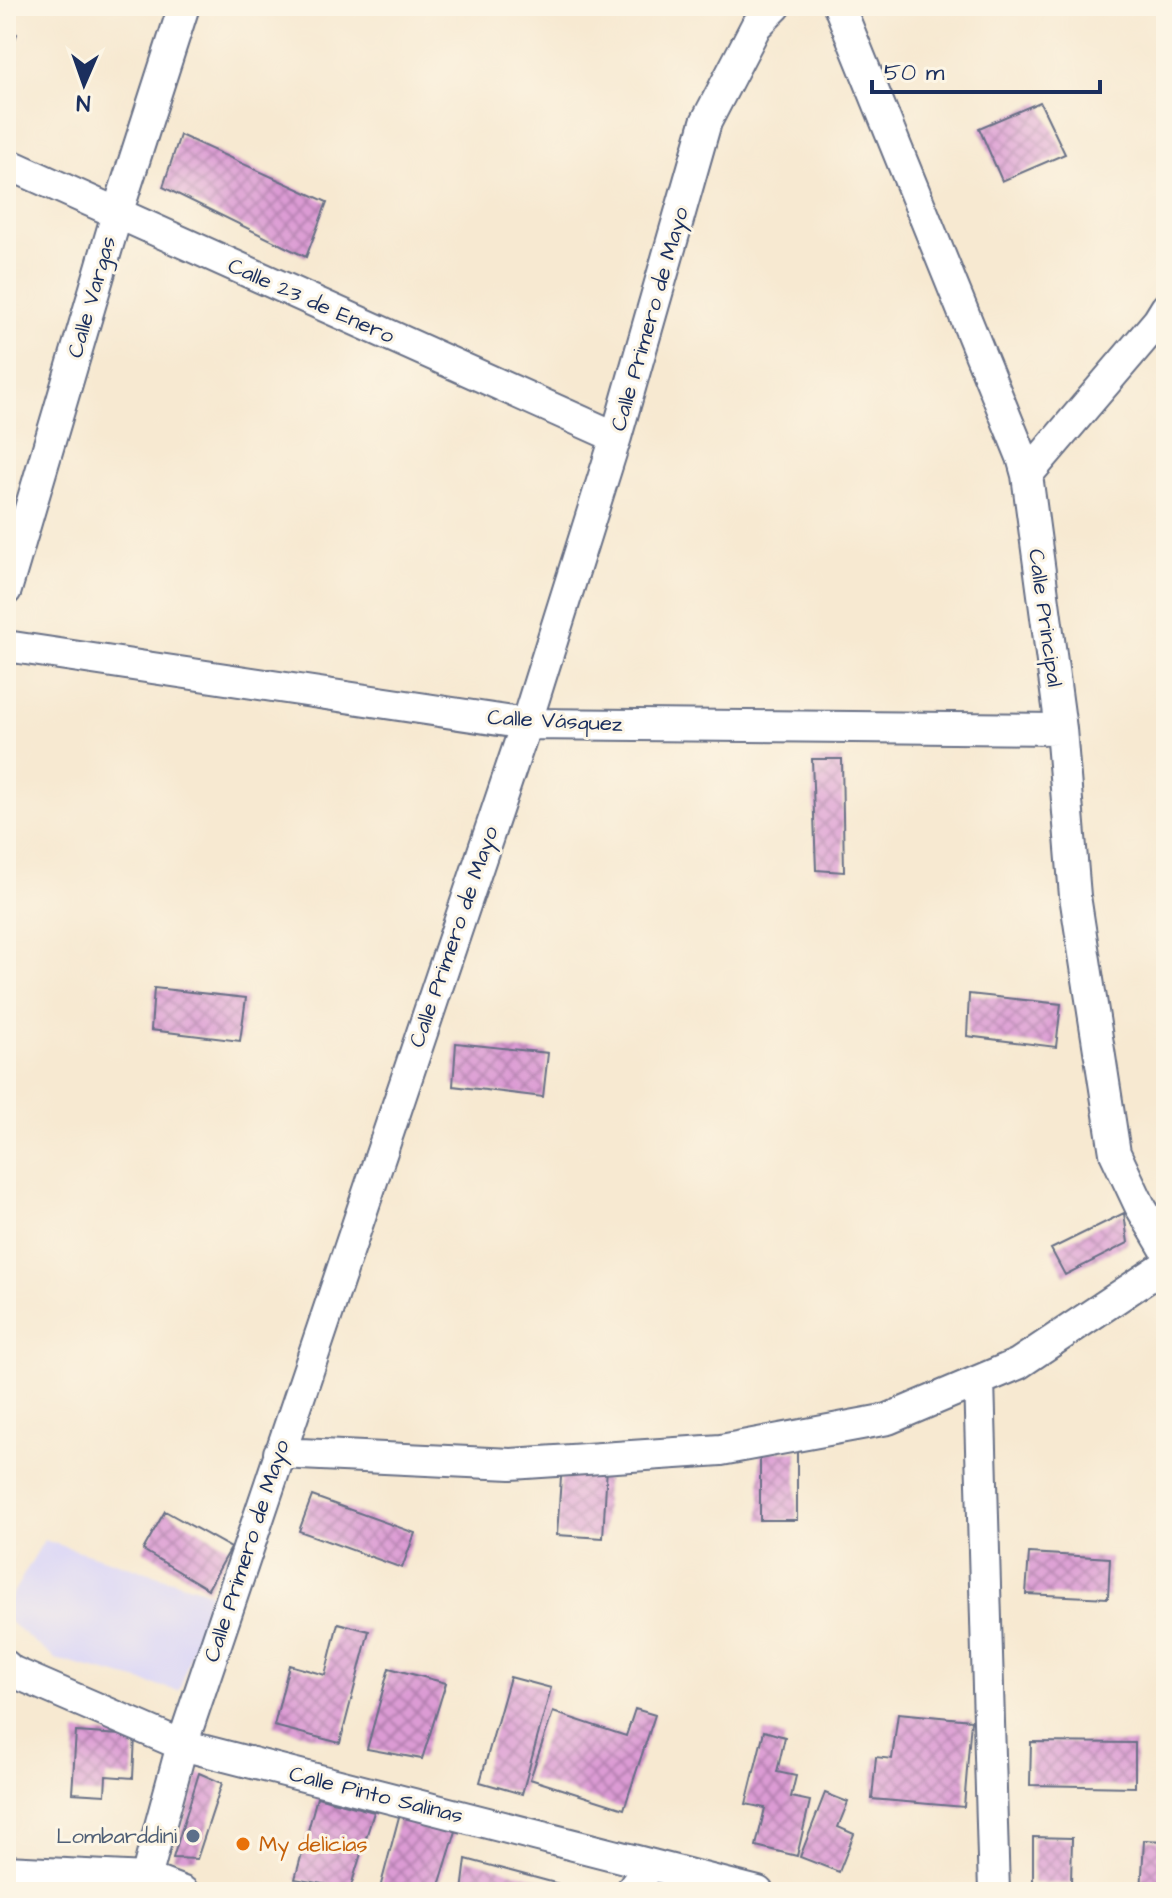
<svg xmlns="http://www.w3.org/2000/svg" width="1172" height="1898" font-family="'Architects Daughter',sans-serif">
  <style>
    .built { fill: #dad6f7 }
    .building { fill: url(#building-cross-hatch) }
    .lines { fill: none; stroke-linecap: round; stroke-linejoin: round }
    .minor-casing { stroke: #687086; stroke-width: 34 }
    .minor { stroke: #fff; stroke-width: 30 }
    .service-dot { fill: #5c6f8a; stroke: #fcf5e5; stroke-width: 3 }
    .food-dot { fill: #e8710a; stroke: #fcf5e5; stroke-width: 3 }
    .labels { text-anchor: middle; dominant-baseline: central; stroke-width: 6; stroke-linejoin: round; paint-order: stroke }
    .street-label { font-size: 22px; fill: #1b2f5e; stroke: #fcf5e5 }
    .service-label { font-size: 22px; fill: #4e5e75; stroke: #fcf5e5; text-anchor: end }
    .food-label { font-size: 22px; fill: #c56008; stroke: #fcf5e5; text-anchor: start }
  </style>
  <defs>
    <pattern id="building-cross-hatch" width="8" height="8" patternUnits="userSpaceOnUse" patternTransform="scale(2)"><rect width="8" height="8" fill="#dc9bd4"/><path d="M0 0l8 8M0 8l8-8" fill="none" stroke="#b27faf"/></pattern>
  </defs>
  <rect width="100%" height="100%" fill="#fcf5e5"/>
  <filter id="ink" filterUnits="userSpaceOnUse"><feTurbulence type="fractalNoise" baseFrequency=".0125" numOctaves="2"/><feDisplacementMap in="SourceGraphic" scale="16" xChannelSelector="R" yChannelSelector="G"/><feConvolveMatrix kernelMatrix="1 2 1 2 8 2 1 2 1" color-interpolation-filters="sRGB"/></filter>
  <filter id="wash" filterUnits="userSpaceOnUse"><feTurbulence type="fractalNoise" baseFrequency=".006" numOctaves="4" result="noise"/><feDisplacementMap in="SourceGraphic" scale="32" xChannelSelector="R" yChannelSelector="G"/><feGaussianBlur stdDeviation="1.8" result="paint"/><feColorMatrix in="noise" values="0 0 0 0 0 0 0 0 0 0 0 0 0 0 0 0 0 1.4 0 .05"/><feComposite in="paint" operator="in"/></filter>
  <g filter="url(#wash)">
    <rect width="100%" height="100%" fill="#f7e9d1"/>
    <!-- built -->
    <path class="built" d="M 44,1540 L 210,1592 L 179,1691 L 55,1659 L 6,1619 L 6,1605 Z"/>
    <g id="blocks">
      <!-- building -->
      <path class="building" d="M 6,25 L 17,34 L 6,63 Z
        M 1040,102 L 1065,154 L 1002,181 L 979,128 Z
        M 180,135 L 327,202 L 306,257 L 163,187 Z
        M 812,759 L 842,759 L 844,872 L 816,870 Z
        M 154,988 L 246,998 L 240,1041 L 151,1030 Z
        M 969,994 L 1061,1004 L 1056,1047 L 967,1036 Z
        M 456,1043 L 548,1053 L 543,1097 L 453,1086 Z
        M 1124,1213 L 1128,1243 L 1065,1275 L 1051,1249 Z
        M 760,1451 L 797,1451 L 797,1520 L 760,1520 Z
        M 562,1463 L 607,1466 L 603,1538 L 557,1535 Z
        M 312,1496 L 415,1533 L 402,1568 L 299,1531 Z
        M 165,1511 L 231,1548 L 208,1589 L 143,1550 Z
        M 1029,1553 L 1110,1558 L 1108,1598 L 1026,1594 Z
        M 338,1623 L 369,1631 L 340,1743 L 274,1726 L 289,1665 L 325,1675 Z
        M 389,1668 L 446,1683 L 422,1759 L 367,1749 Z
        M 510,1677 L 551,1688 L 522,1794 L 480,1782 Z
        M 635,1709 L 655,1715 L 624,1809 L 530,1779 L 553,1712 L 626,1736 Z
        M 898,1713 L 971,1720 L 964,1807 L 872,1799 L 876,1757 L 892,1759 Z
        M 764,1731 L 785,1737 L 777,1772 L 796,1776 L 791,1797 L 810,1801 L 797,1856 L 756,1846 L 765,1808 L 746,1804 Z
        M 76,1732 L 135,1736 L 133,1778 L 106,1776 L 105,1795 L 72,1793 Z
        M 1031,1742 L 1135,1743 L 1135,1787 L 1030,1785 Z
        M 199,1773 L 222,1783 L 197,1859 L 173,1858 Z
        M 825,1793 L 848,1802 L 838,1827 L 854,1834 L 839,1872 L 800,1857 Z
        M 317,1797 L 374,1812 L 350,1889 L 295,1879 Z
        M 400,1813 L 457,1828 L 437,1892 L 379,1892 Z
        M 1033,1837 L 1072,1838 L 1071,1884 L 1033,1883 Z
        M 1144,1840 L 1166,1841 L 1166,1892 L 1141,1892 Z
        M 466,1859 L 585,1891 L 585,1892 L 462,1892 Z"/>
    </g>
  </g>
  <g filter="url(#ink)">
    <use href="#blocks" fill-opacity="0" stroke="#687086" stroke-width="2"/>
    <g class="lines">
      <defs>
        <path id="minor" d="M 839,6 L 1022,457 L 1027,475 L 1061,729 L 1075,896 L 1115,1153 L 1140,1206 L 1166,1250
          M 6,163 L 616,437
          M 1027,475 L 1158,321 L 1166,308
          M 6,590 L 117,214 L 184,6
          M 6,646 L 526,724 L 1061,729
          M 979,1381 L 994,1892
          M 279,1453 L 511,1464 L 721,1450 L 888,1419 L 1018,1364 L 1166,1265
          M 6,1666 L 11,1671 L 182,1745 L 758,1892
          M 6,1871 L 146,1878 L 183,1892
          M 146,1878 L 182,1745 L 526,724 L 616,437 L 706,122 L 756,26 L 776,6
          M 630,1892 L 650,1866"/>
      </defs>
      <!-- minor casing -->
      <use href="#minor" class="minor-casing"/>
      <!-- minor -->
      <use href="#minor" class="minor"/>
    </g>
  </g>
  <!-- markers -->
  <circle class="service-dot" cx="193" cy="1836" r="8"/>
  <circle class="food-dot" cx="243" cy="1844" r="8"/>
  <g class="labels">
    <!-- street labels -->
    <g class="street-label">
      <text transform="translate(92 297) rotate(-74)">Calle Vargas</text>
      <text transform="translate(311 301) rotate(24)">Calle 23 de Enero</text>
      <text transform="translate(650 319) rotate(-74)">Calle Primero de Mayo</text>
      <text transform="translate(1045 618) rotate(82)">Calle Principal</text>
      <text transform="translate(555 721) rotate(3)">Calle Vásquez</text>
      <text transform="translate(454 937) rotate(-71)">Calle Primero de Mayo</text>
      <text transform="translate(247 1551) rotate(-72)">Calle Primero de Mayo</text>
      <text transform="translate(376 1795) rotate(14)">Calle Pinto Salinas</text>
    </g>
    <!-- service labels -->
    <g class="service-label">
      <text x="177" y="1836">Lombarddini</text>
    </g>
    <!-- food labels -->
    <g class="food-label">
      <text x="259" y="1844">My delicias</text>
    </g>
  </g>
  <!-- margin -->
  <rect width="1172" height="1898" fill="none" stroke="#fcf5e5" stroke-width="32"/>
  <!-- north arrow -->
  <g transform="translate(84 84) rotate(182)" stroke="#fcf5e5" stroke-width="6" paint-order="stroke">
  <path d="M0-6L14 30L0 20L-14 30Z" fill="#1b2f5e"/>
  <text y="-12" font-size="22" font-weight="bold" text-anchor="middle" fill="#1b2f5e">N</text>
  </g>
  <!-- scale -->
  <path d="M872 80v12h228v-12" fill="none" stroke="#1b2f5e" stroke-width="4"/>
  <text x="884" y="80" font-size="24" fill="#1b2f5e" stroke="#fcf5e5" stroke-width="6" paint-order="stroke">50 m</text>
</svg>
